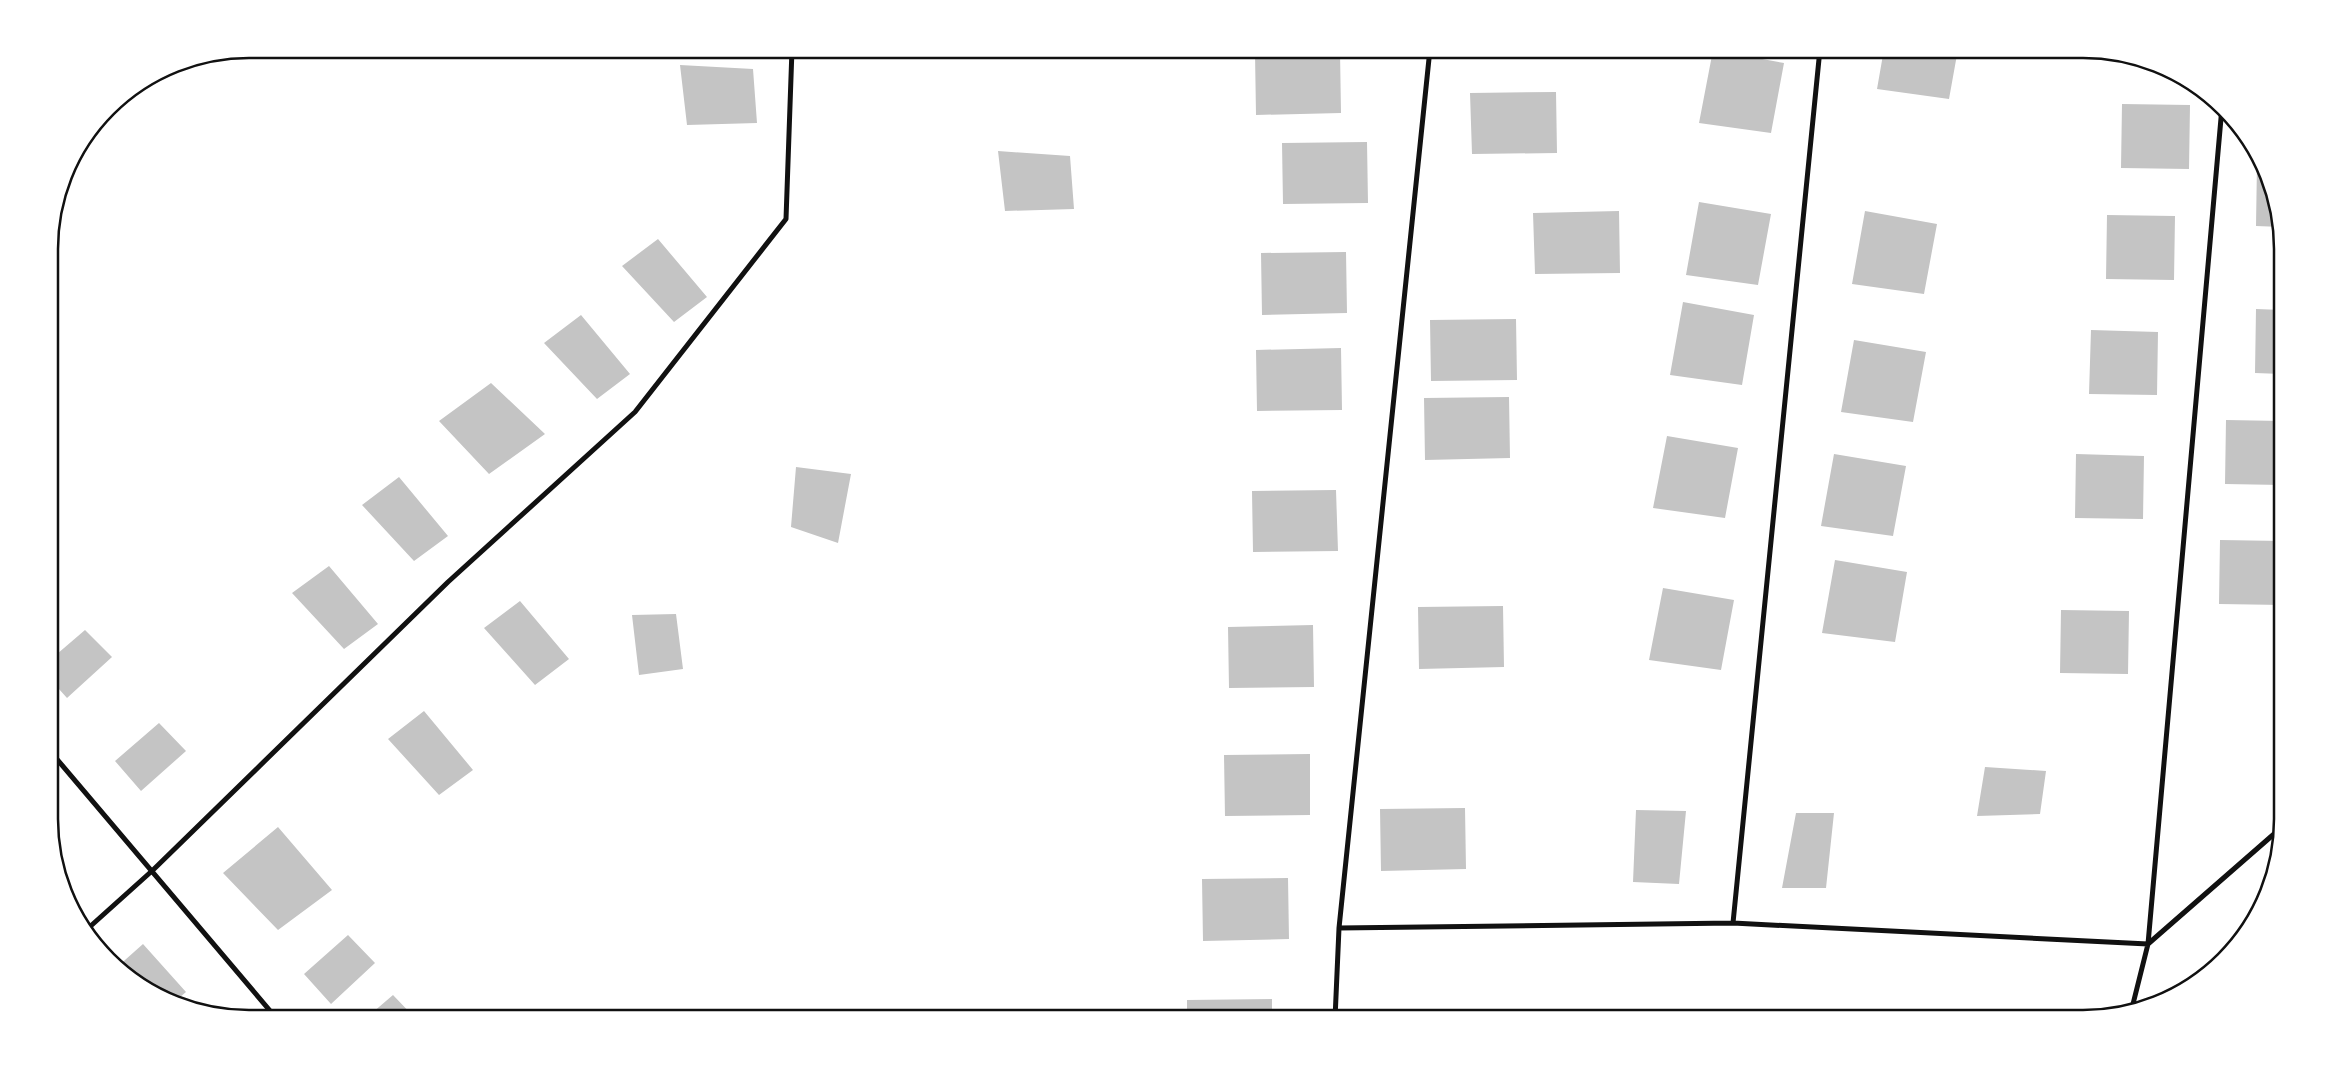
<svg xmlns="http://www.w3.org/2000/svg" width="2332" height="1068" font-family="'PT Sans Narrow',sans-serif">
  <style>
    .building { fill: #c4c4c4 }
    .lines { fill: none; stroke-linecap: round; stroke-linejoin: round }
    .minor { stroke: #111; stroke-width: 5 }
    .rim { fill: none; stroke: #111; stroke-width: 2.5 }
  </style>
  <rect width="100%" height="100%" fill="#fff"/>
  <!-- building -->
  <path class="building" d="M 1884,49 L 1958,49 L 1949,99 L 1877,89 Z
    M 1713,50 L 1784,63 L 1771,133 L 1699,123 Z
    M 1340,52 L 1341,113 L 1256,115 L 1255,53 Z
    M 680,65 L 753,69 L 757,123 L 687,125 Z
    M 1556,92 L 1557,153 L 1472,154 L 1470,93 Z
    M 2122,104 L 2190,105 L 2189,169 L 2121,168 Z
    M 1367,142 L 1368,203 L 1283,204 L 1282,143 Z
    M 998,151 L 1070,156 L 1074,209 L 1005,211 Z
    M 2257,163 L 2263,163 L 2268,172 L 2282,227 L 2256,226 Z
    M 1699,202 L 1771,214 L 1758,285 L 1686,275 Z
    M 1619,211 L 1620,273 L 1535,274 L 1533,213 Z
    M 1865,211 L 1937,224 L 1924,294 L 1852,284 Z
    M 2107,215 L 2175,216 L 2174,280 L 2106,279 Z
    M 658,239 L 707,297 L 674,322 L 622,266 Z
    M 1346,252 L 1347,313 L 1262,315 L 1261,253 Z
    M 1683,302 L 1754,315 L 1742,385 L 1670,375 Z
    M 2256,309 L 2282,310 L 2282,374 L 2255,373 Z
    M 581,315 L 630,374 L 597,399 L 544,343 Z
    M 1516,319 L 1517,380 L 1431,381 L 1430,320 Z
    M 2091,330 L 2158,332 L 2157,395 L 2089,394 Z
    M 1854,340 L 1926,352 L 1913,422 L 1841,412 Z
    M 1341,348 L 1342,410 L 1257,411 L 1256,350 Z
    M 491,383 L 545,434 L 489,474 L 439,421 Z
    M 1509,397 L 1510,458 L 1425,460 L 1424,398 Z
    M 2226,420 L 2282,421 L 2282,485 L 2225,484 Z
    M 1667,436 L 1738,448 L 1725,518 L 1653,508 Z
    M 1834,454 L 1906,466 L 1893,536 L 1821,526 Z
    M 2076,454 L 2144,456 L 2143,519 L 2075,518 Z
    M 796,467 L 851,474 L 838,543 L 791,527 Z
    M 399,477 L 448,536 L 414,561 L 362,505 Z
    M 1336,490 L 1338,551 L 1253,552 L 1252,491 Z
    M 2220,540 L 2282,541 L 2283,605 L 2219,604 Z
    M 1835,560 L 1907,572 L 1895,642 L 1822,633 Z
    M 329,566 L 378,624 L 344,649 L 292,593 Z
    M 1663,588 L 1734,600 L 1721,670 L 1649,660 Z
    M 520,601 L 569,659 L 535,685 L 484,628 Z
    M 1503,606 L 1504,667 L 1419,669 L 1418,607 Z
    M 2061,610 L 2129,611 L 2128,674 L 2060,673 Z
    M 676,614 L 683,669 L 639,675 L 632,615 Z
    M 1313,625 L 1314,687 L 1229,688 L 1228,627 Z
    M 85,630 L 112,657 L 67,698 L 50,679 L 50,660 Z
    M 424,711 L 473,770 L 439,795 L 388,739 Z
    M 159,723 L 186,751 L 141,791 L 115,761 Z
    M 1310,754 L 1310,815 L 1225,816 L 1224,755 Z
    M 1985,767 L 2046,771 L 2040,814 L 1977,816 Z
    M 1465,808 L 1466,869 L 1381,871 L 1380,809 Z
    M 1636,810 L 1686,811 L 1679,884 L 1633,882 Z
    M 1796,813 L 1834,813 L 1826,888 L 1782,888 Z
    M 278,827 L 332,890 L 278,930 L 223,873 Z
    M 1288,878 L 1289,939 L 1203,941 L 1202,879 Z
    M 2257,913 L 2258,913 L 2241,939 L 2235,932 Z
    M 348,935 L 375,963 L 331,1004 L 304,974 Z
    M 143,944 L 186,992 L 172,1004 L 127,978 L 116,968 Z
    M 393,995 L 416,1019 L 365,1019 Z
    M 1272,999 L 1272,1019 L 1187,1019 L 1187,1000 Z"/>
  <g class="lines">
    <!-- minor -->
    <path class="minor" d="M 50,751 L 277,1019
      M 1733,923 L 1820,49
      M 1339,928 L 1733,923 L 2148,944 L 2282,827
      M 84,932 L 153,870 L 448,582 L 635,412 L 786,219 L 792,49
      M 2131,1012 L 2148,944 L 2222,107
      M 1335,1019 L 1339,928 L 1430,49"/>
  </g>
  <!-- crop -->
  <path d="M0 0H2332V1068H0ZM249 58H2083A191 191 0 0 1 2274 249V819A191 191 0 0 1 2083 1010H249A191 191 0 0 1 58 819V249A191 191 0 0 1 249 58Z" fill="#fff" fill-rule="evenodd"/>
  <path class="rim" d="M249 58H2083A191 191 0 0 1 2274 249V819A191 191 0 0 1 2083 1010H249A191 191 0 0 1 58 819V249A191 191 0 0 1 249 58Z"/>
</svg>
